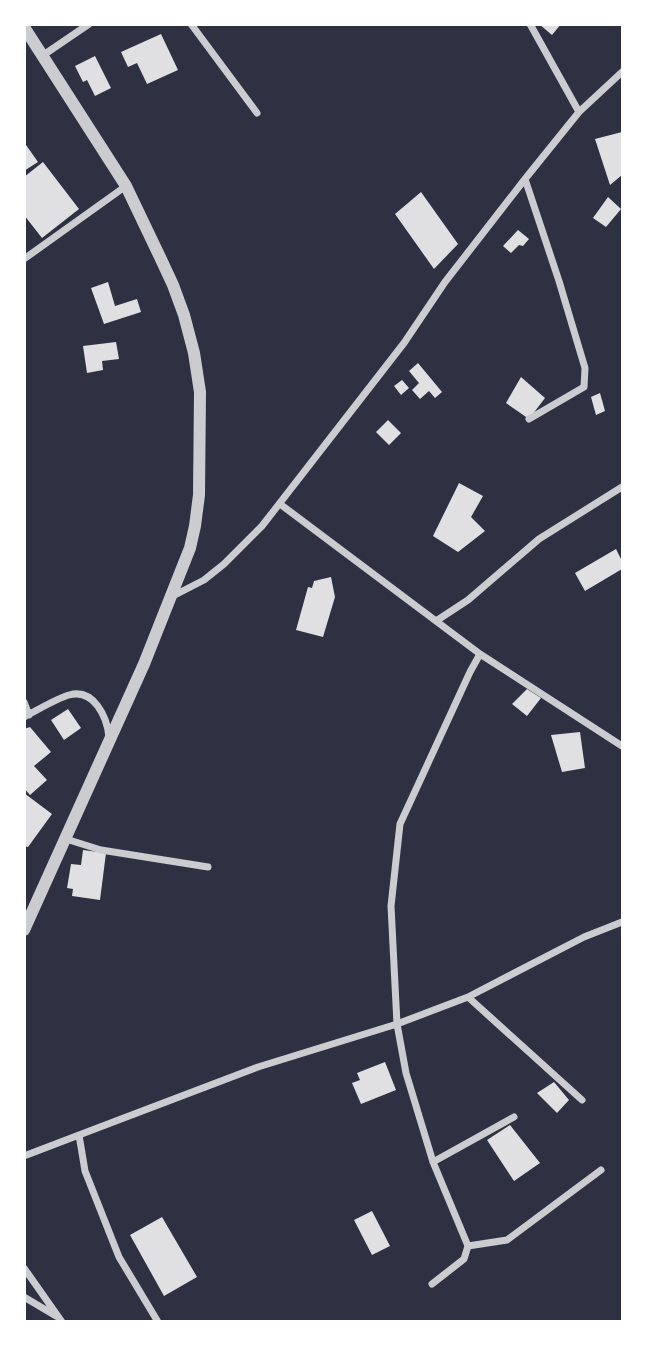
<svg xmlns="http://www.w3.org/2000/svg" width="647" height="1346" font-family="'Exo 2',sans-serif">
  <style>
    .building { fill: #e0e0e3 }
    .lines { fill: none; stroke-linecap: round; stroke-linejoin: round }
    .minor { stroke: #caccd0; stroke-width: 7 }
    .tertiary { stroke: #caccd0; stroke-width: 12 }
  </style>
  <rect width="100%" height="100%" fill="#2d3142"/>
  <!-- building -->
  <path class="building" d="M 539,24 L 561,24 L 552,35 Z
    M 161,34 L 178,70 L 147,84 L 137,63 L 128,67 L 121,52 Z
    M 95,56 L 111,88 L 95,96 L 87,80 L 83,82 L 75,66 Z
    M 622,132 L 622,175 L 610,185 L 595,139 Z
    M 24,142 L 38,162 L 24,171 Z
    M 43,162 L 79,209 L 42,238 L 24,215 L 24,177 Z
    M 421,192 L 458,244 L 434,269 L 395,214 Z
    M 608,197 L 621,209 L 606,227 L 593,218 Z
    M 518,230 L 529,239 L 523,246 L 519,245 L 511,253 L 503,246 Z
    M 108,282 L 115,306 L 137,299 L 141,312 L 104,324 L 91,288 Z
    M 116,342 L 119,359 L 102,361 L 103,370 L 87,373 L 83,346 Z
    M 418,363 L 442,392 L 435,398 L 429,391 L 420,399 L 412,390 L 419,383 L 409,371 Z
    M 521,377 L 545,398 L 529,419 L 506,403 Z
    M 402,380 L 409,388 L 401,395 L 394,386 Z
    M 600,393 L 605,411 L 596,415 L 591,397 Z
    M 388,420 L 401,433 L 389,445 L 376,432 Z
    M 459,483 L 483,496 L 471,517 L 485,531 L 458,552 L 433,536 Z
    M 616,549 L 622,561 L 622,569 L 585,591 L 575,573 Z
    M 331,577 L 335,597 L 323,637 L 296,630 L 308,587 L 312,588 L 314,581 Z
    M 527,689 L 541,698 L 527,716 L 512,704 Z
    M 68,709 L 81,728 L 64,740 L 51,720 Z
    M 30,727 L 51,752 L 34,766 L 47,780 L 30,795 L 24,788 L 24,729 Z
    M 580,732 L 585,768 L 562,772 L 551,735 Z
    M 24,793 L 52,814 L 28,847 L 24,846 Z
    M 83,850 L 106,853 L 100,900 L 72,896 L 73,889 L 67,888 L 71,864 L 81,865 Z
    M 385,1062 L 396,1090 L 361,1104 L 352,1083 L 360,1080 L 357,1073 Z
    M 554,1082 L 569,1100 L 557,1113 L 537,1093 Z
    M 510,1125 L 540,1163 L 514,1181 L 487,1140 Z
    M 372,1211 L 390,1246 L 372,1255 L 354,1220 Z
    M 162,1217 L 197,1277 L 164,1296 L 130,1235 Z"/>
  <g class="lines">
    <!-- minor -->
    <path class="minor" d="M 191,24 L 257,113
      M 530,24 L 579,112
      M 42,56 L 89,24
      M 525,179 L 559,281 L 585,368 L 584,387 L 529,419
      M 24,259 L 126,186
      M 280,504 L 480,654 L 622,746
      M 171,597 L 204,580 L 224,564 L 262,526 L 404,343 L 445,282 L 525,179 L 579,112 L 622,72
      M 436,621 L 468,600 L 539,539 L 622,487
      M 24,702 L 29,715
      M 24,717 C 38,710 55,699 69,695 C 94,688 107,717 109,737
      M 66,839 L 101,850 L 208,867
      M 468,997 L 584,937 L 622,922
      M 79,1135 L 258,1067 L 397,1024 L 468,997 L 582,1100
      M 24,1156 L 79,1135 L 85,1171 L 119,1257 L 158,1322
      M 433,1162 L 514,1117
      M 468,1246 L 507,1240 L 601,1170
      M 24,1268 L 62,1322
      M 432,1284 L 464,1259 L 468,1246 L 433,1162 L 406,1073 L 397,1024 L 391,906 L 400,824 L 470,672 L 480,654
      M 24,1297 L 56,1316"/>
    <!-- tertiary -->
    <path class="tertiary" d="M 24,27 L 126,186 L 159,255 L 173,285 L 184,315 L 194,353 L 200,392 L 199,495 L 195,526 L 190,548 L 144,664 L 24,930"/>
  </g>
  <!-- border -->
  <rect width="647" height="1346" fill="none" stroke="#ffffff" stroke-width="52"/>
</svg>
